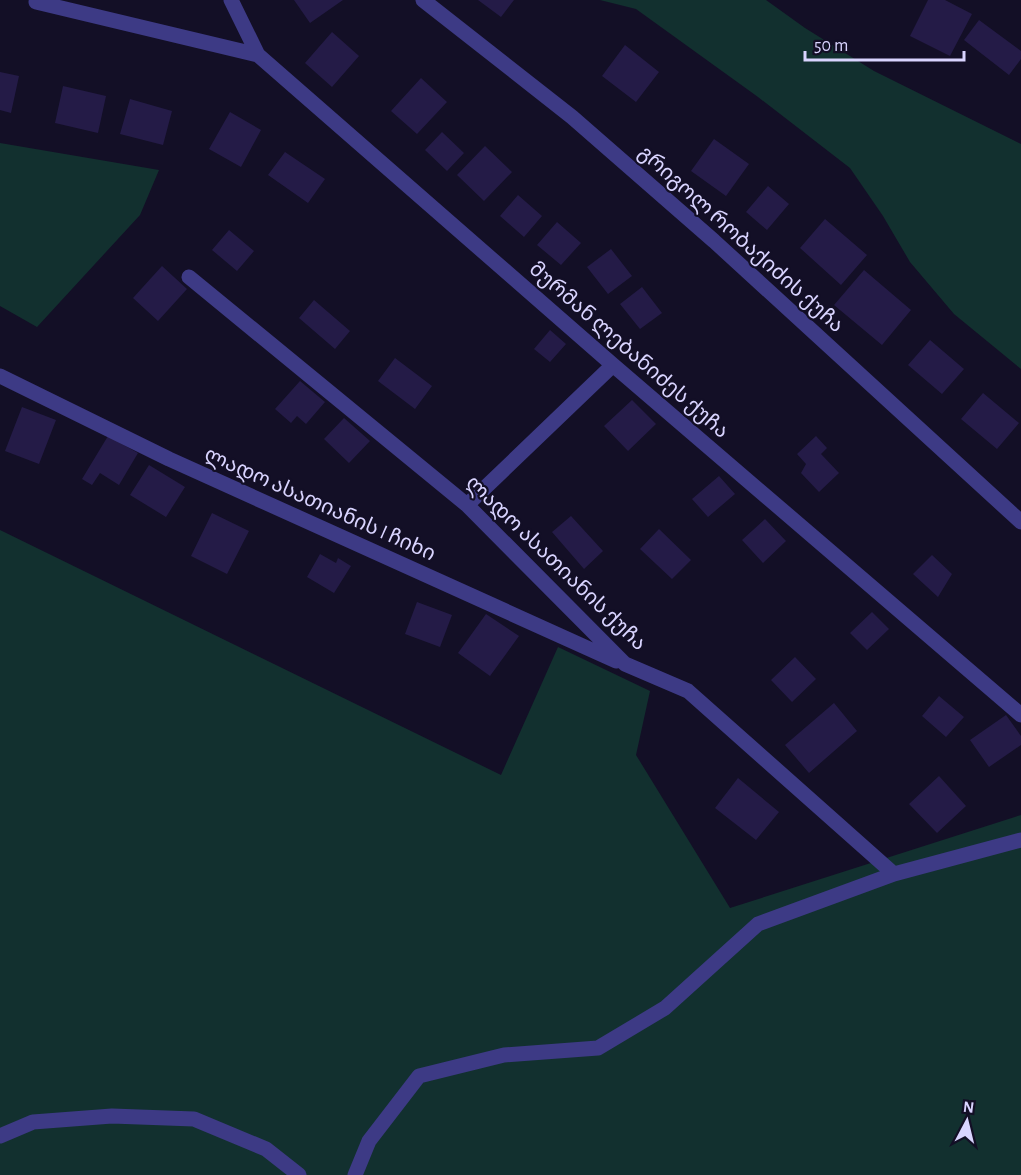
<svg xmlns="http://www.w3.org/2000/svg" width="1021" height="1175" font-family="'Alegreya Sans','Noto Sans Georgian',sans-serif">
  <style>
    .green { fill: #12302f }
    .building { fill: #241b47 }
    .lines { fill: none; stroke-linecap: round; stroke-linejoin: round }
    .minor { stroke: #3d3a85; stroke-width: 15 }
    .labels { text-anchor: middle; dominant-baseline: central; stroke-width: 4.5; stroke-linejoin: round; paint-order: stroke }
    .street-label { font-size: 21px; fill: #d9d4ff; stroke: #130f26 }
  </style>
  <rect width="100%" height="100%" fill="#130f26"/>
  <!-- green -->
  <path class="green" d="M 600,0 L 766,0 L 805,28 L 874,71 L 1021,144 L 1021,369 L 954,314 L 910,262 L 883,216 L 850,168 L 758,97 L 636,9 Z
    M 0,143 L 159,170 L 140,215 L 37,327 L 0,306 Z
    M 0,530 L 501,775 L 558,647 L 650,691 L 636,755 L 730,908 L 1021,815 L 1021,1175 L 0,1175 Z"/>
  <!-- building -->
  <path class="building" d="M 294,0 L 343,0 L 310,23 Z
    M 478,0 L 514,0 L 501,17 Z
    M 928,0 L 945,0 L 972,14 L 950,56 L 910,36 Z
    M 979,20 L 1021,51 L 1021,59 L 1009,75 L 964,40 Z
    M 332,32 L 359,56 L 332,87 L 305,63 Z
    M 625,45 L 659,72 L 636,102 L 602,76 Z
    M 0,72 L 19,76 L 11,113 L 0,110 Z
    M 421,78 L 447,102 L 417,134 L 391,111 Z
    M 63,86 L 106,96 L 98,133 L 55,123 Z
    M 130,99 L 172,111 L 163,145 L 120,134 Z
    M 230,112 L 261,130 L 241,167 L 209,149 Z
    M 442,132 L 464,153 L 447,171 L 425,150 Z
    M 714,139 L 749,164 L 726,196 L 691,171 Z
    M 485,146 L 512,172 L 484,201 L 457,175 Z
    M 285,152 L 325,179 L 308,203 L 268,175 Z
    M 768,186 L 789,204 L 767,230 L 746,212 Z
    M 518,195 L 542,216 L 524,237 L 500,216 Z
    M 825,219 L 867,255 L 841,285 L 800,248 Z
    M 557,222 L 581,243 L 561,265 L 537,245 Z
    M 229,230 L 254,251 L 237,271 L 212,250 Z
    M 611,249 L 632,276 L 608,294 L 587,267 Z
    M 162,266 L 187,289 L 158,321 L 133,298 Z
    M 864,270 L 911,310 L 882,345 L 834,305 Z
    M 642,287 L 662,313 L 640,329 L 620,304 Z
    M 314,300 L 350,331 L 335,349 L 299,318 Z
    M 550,330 L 566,344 L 550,362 L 534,349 Z
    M 930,340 L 964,369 L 942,394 L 908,365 Z
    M 395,358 L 432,386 L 415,409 L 378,381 Z
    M 300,381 L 325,402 L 306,424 L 297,416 L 291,423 L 275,409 Z
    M 983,393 L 1019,423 L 997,449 L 961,419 Z
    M 632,400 L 656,424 L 628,451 L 604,426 Z
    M 22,407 L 56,420 L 39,464 L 5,451 Z
    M 344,418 L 370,441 L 349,463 L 324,439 Z
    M 108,436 L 138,453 L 119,485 L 100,473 L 92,485 L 82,479 Z
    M 816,436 L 827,448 L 821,454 L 839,473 L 819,492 L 801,473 L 806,464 L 797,454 Z
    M 149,465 L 185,487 L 166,517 L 130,495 Z
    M 719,476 L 735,494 L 708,517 L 692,499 Z
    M 212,513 L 249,531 L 227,574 L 191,556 Z
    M 571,516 L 603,551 L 584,569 L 552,532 Z
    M 765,519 L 786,541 L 763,563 L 742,540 Z
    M 659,529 L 691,560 L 672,579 L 640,549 Z
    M 320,554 L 336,563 L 338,558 L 351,566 L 334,593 L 307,577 Z
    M 932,555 L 952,574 L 938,597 L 913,574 Z
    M 417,602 L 452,615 L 440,647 L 405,634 Z
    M 872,612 L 889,629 L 867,650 L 850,633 Z
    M 486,614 L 519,636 L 490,676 L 458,653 Z
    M 795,657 L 816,679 L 792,702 L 771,680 Z
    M 939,696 L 964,717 L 946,737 L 922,716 Z
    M 834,703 L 857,731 L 809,773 L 785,745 Z
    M 1006,715 L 1021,736 L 1021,745 L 989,767 L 970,740 Z
    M 939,776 L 966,806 L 937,833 L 909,804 Z
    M 738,778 L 779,812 L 756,840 L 715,808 Z"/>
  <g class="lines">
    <!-- minor -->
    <path class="minor" d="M 231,0 L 258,55 L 613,365 L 1021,715
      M 423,0 L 572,117 L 714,241 L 1021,522
      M 36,2 L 258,55
      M 189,277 L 467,505 L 625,664 L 688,691 L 894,874
      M 0,376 L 169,459 L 616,661
      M 467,505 L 613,365
      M 0,1136 L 33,1122 L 112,1116 L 194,1119 L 266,1149 L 299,1175
      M 355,1175 L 369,1141 L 419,1076 L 504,1055 L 598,1048 L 665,1008 L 758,924 L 894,874 L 1021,840"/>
  </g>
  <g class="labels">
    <!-- street labels -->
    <g class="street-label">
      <text transform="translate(741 239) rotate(42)">გრიგოლ რობაქიძის ქუჩა</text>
      <text transform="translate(629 350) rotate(41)">მურმან ლებანიძეს ქუჩა</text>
      <text transform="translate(320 504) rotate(24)">ლადო ასათიანის I ჩიხი</text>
      <text transform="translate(556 563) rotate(44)">ლადო ასათიანის ქუჩა</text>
    </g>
  </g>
  <!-- north arrow -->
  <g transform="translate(967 1121) rotate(7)" stroke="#130f26" stroke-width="4.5" paint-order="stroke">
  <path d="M0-4.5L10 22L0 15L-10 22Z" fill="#d9d4ff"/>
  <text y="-9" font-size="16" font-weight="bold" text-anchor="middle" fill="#d9d4ff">N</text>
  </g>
  <!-- scale -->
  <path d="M805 51v9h159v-9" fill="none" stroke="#d9d4ff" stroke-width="3"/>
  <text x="814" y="51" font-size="18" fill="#d9d4ff" stroke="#130f26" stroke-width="4.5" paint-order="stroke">50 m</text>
</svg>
